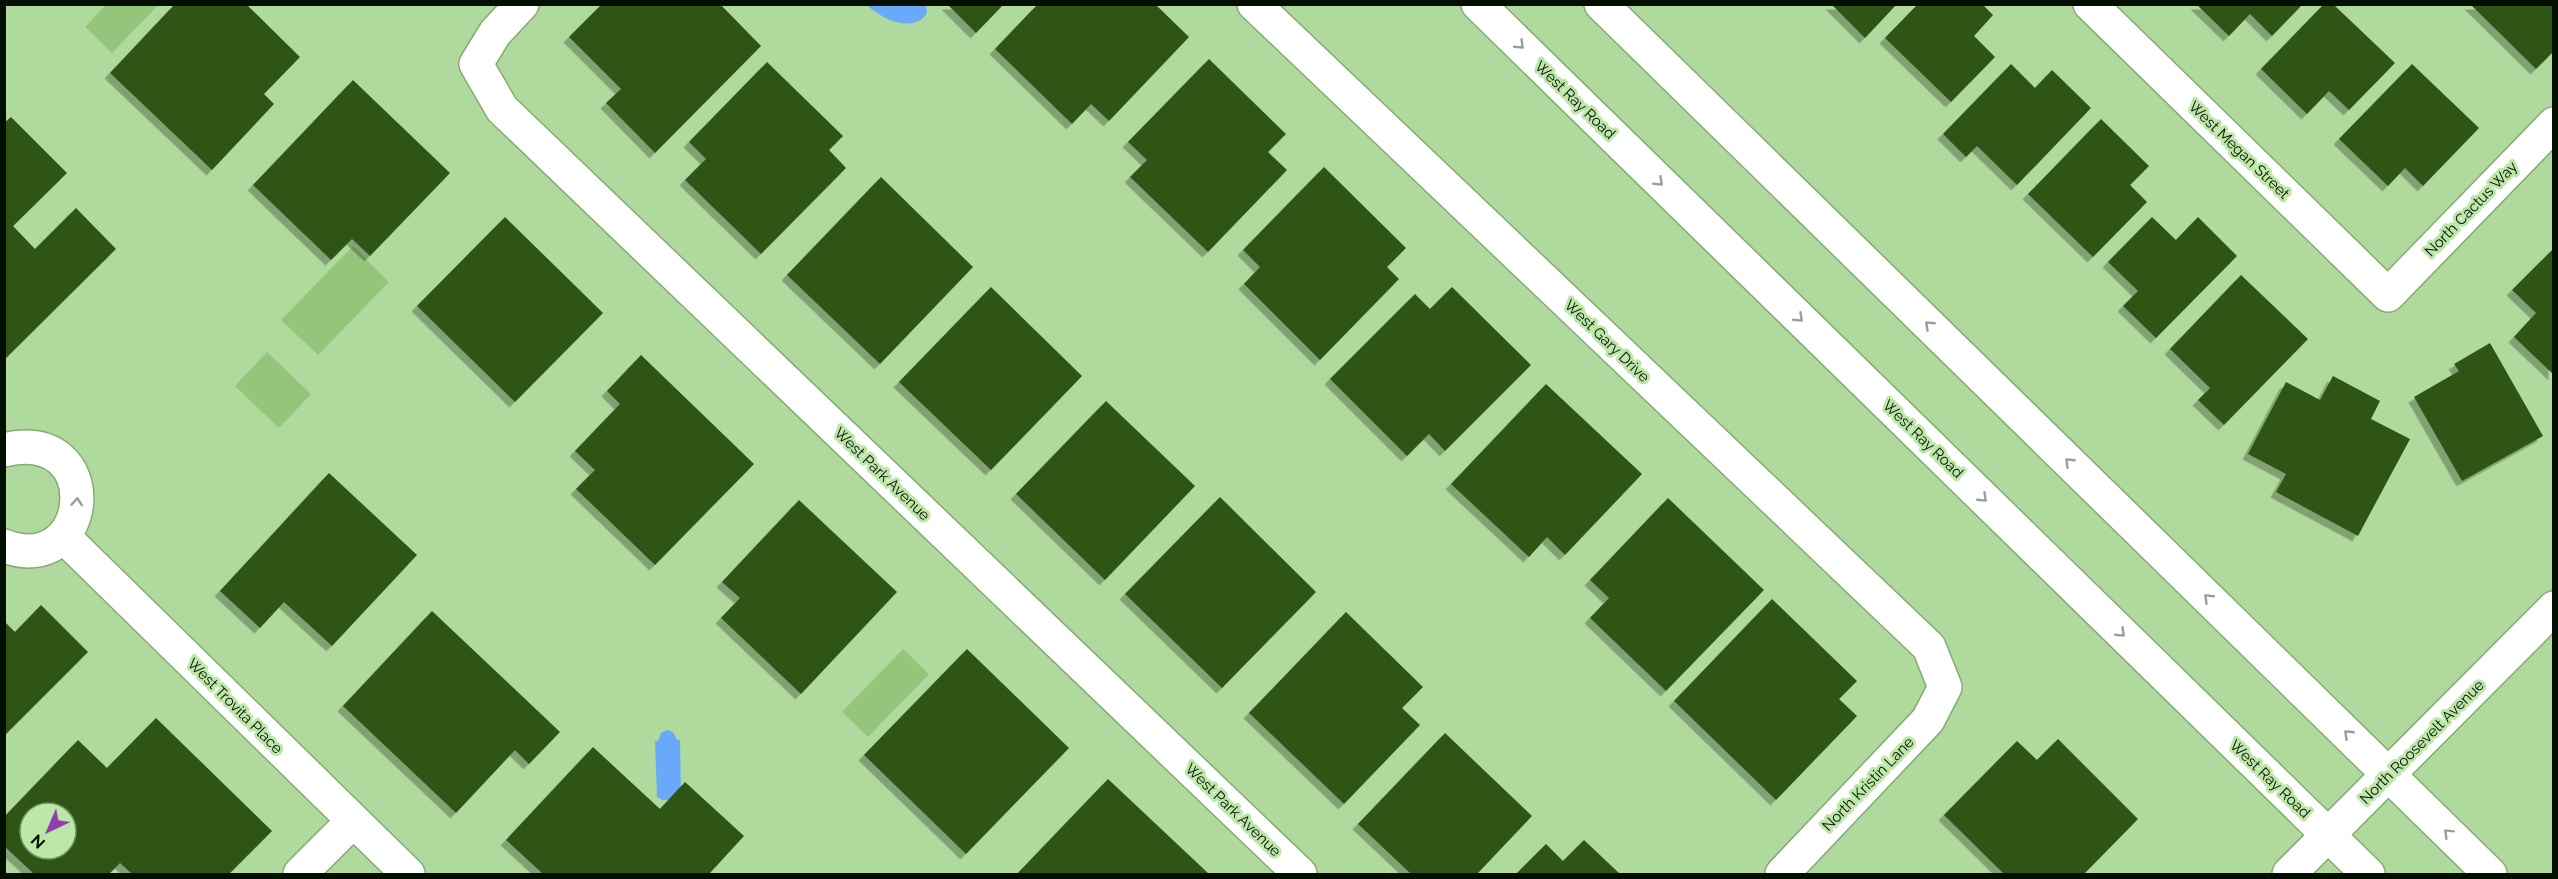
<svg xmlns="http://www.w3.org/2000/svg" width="2558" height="879" font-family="Raleway,sans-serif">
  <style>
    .green { fill: #93c57b }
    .water { fill: #6aa8f9 }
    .building { fill: #2d5415; fill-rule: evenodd; filter: url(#shadow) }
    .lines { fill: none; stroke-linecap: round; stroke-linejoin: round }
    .minor-casing { stroke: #84ac71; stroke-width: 36 }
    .major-casing { stroke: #84ac71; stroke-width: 36 }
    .minor { stroke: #fff; stroke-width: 33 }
    .major { stroke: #fff; stroke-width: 33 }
    .oneway { stroke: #9a9f99 }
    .labels { text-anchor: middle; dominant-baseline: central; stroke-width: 6; stroke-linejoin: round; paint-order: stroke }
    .street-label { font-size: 15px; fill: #030f00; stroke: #bde7a9 }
  </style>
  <defs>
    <filter id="shadow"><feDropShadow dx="-5.5" dy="5.5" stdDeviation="0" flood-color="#0004"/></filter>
  </defs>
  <rect width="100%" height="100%" fill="#b0da9d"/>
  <!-- green -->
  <path class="green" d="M 106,5 L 106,4 L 158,5 L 112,53 L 85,27 Z
    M 353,246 L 389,282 L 318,355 L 281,320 Z
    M 267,352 L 311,394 L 279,428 L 235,386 Z
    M 903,649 L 929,674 L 868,737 L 842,712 Z"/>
  <!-- water -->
  <path class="water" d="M 867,5 L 926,5 L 927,13 C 913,35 880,18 867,5 Z
    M 667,730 L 673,732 L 677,740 L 680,740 L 681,795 L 678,800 L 663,800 L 657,797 L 655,741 L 658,741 L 661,733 Z"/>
  <!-- building -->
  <path class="building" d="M 175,4 L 246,4 L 300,57 L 264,94 L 274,104 L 212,170 L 110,73 Z
    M 602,4 L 720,4 L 761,46 L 655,153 L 606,103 L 621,89 L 569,37 Z
    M 947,4 L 1004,4 L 976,33 Z
    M 1038,4 L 1155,4 L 1189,37 L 1109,121 L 1091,104 L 1072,124 L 995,49 Z
    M 1831,4 L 1897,4 L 1865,38 Z
    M 1918,4 L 1982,4 L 1993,15 L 1974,36 L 1995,57 L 1951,102 L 1885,38 Z
    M 2196,4 L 2303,4 L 2272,36 L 2250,14 L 2229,36 Z
    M 2470,4 L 2554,4 L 2554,51 L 2536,69 Z
    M 2323,5 L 2334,5 L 2395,63 L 2349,110 L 2329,91 L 2307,114 L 2261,69 Z
    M 1209,59 L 1286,134 L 1268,152 L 1287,170 L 1208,252 L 1130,177 L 1147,160 L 1128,142 Z
    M 767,62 L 843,136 L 829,150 L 846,168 L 761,254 L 685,180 L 706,159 L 689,142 Z
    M 2011,64 L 2035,88 L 2052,70 L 2091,108 L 2017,185 L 1977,146 L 1966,157 L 1943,134 Z
    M 2412,64 L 2479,128 L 2423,186 L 2405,168 L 2388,186 L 2339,139 Z
    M 353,80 L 450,173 L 370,256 L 352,239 L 331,260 L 253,185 Z
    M 11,117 L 67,173 L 13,226 L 35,249 L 76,208 L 116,249 L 4,360 L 4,123 Z
    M 2101,119 L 2149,166 L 2130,185 L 2147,202 L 2093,257 L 2028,194 Z
    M 1324,167 L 1406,248 L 1387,267 L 1399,279 L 1320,360 L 1244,284 L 1260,267 L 1243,250 Z
    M 881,177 L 973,267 L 880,364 L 787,275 Z
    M 505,217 L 603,313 L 515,402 L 417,306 Z
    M 2152,217 L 2176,240 L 2198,217 L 2237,256 L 2156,338 L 2123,306 L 2138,291 L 2108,262 Z
    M 2554,248 L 2554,375 L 2514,337 L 2536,313 L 2512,290 Z
    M 2241,275 L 2308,339 L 2224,425 L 2198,400 L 2210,388 L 2170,349 Z
    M 991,287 L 1082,376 L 991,470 L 899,382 Z
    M 1452,287 L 1531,365 L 1445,451 L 1429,434 L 1407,456 L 1330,379 L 1415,294 L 1430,309 Z
    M 2490,343 L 2543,436 L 2462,481 L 2414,397 L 2459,371 L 2454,364 Z
    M 641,355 L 754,464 L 655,565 L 576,489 L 595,470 L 575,451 L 620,404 L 607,391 Z
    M 2333,376 L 2380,401 L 2371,419 L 2410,439 L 2358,536 L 2276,492 L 2286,474 L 2248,454 L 2286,382 L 2320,400 Z
    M 1546,384 L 1642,474 L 1565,555 L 1547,537 L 1529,557 L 1451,484 Z
    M 1106,401 L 1195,486 L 1105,580 L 1016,494 Z
    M 329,473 L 417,555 L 332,646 L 284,602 L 260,628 L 220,591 Z
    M 1220,497 L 1316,592 L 1222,688 L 1125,594 Z
    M 1668,498 L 1764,590 L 1666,691 L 1590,618 L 1609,598 L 1590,580 Z
    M 799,500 L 897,592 L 801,694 L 721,618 L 740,598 L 722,582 Z
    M 1772,599 L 1857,681 L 1839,699 L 1857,716 L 1776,800 L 1674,701 Z
    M 41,605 L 88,652 L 4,736 L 4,621 L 15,632 Z
    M 432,611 L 560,732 L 529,764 L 515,750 L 456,813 L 343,706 Z
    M 1346,612 L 1423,687 L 1402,708 L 1420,725 L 1344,804 L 1249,713 Z
    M 967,649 L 1069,748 L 966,854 L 864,755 Z
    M 156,718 L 272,831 L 229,874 L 132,874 L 120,863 L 109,874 L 34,874 L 4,846 L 4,817 L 78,740 L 107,768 ZM 30,813 L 66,813 L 66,849 L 30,849 Z
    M 1445,733 L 1532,816 L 1477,874 L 1411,874 L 1358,824 Z
    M 2058,739 L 2138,819 L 2084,874 L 2004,874 L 1944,815 L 2017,741 L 2037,760 Z
    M 593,747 L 660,809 L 685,782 L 744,836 L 709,874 L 543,874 L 506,840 Z
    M 1108,779 L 1209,874 L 1017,874 Z
    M 1584,840 L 1620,874 L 1516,874 L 1546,844 L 1563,861 Z"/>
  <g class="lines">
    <defs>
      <path id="minor" d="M 522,4 L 495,33 L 476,64 L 502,109 L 1300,874
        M 1254,4 L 1929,647 L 1945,687 L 1928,720 L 1782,874
        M 2090,4 L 2388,295 L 2554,124
        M 4,450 C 108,425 94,580 4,546
        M 63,536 L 408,874
        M 300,874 L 352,822
        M 2289,874 L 2554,608"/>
      <path id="major" d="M 1478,4 L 2368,874
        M 1601,4 L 2490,874"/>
    </defs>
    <!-- minor casing -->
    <use href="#minor" class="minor-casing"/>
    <!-- major casing -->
    <use href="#major" class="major-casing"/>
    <!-- minor -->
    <use href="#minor" class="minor"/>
    <!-- major -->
    <use href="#major" class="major"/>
  </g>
  <!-- one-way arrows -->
  <defs><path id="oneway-chevron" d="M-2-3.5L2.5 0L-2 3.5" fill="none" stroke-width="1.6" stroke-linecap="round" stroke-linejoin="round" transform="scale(1.5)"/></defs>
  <g class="oneway">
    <use href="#oneway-chevron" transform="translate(1520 45) rotate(44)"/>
    <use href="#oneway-chevron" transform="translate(1659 182) rotate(44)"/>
    <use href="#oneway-chevron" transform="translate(1799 318) rotate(44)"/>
    <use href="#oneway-chevron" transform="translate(1929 325) rotate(-136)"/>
    <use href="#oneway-chevron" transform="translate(2069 462) rotate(-136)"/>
    <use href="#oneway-chevron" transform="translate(1983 498) rotate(44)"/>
    <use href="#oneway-chevron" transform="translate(77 502) rotate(-86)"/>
    <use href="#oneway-chevron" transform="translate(2208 598) rotate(-136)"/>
    <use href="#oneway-chevron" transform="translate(2121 633) rotate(44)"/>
    <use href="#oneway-chevron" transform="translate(2348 734) rotate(-136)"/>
    <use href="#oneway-chevron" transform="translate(2448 833) rotate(-135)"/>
  </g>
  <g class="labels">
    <!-- street labels -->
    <g class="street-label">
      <text transform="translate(1575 100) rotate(44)">West Ray Road</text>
      <text transform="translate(2239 150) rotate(44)">West Megan Street</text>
      <text transform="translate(2471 209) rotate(-46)">North Cactus Way</text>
      <text transform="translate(1607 341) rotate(44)">West Gary Drive</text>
      <text transform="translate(1923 439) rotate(44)">West Ray Road</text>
      <text transform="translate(882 474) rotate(44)">West Park Avenue</text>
      <text transform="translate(235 706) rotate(45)">West Trovita Place</text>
      <text transform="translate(2422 742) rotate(-45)">North Roosevelt Avenue</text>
      <text transform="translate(2270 779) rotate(44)">West Ray Road</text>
      <text transform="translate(1868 784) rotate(-46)">North Kristin Lane</text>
      <text transform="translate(1233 810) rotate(44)">West Park Avenue</text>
    </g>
  </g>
  <!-- border -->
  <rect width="2558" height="879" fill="none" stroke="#030f00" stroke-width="12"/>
  <!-- north arrow -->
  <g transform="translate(48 831) rotate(224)"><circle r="28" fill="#bde7a9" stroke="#739165" stroke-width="1.5"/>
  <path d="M0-4.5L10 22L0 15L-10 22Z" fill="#903ead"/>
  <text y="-9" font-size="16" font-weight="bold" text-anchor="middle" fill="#030f00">N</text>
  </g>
</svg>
